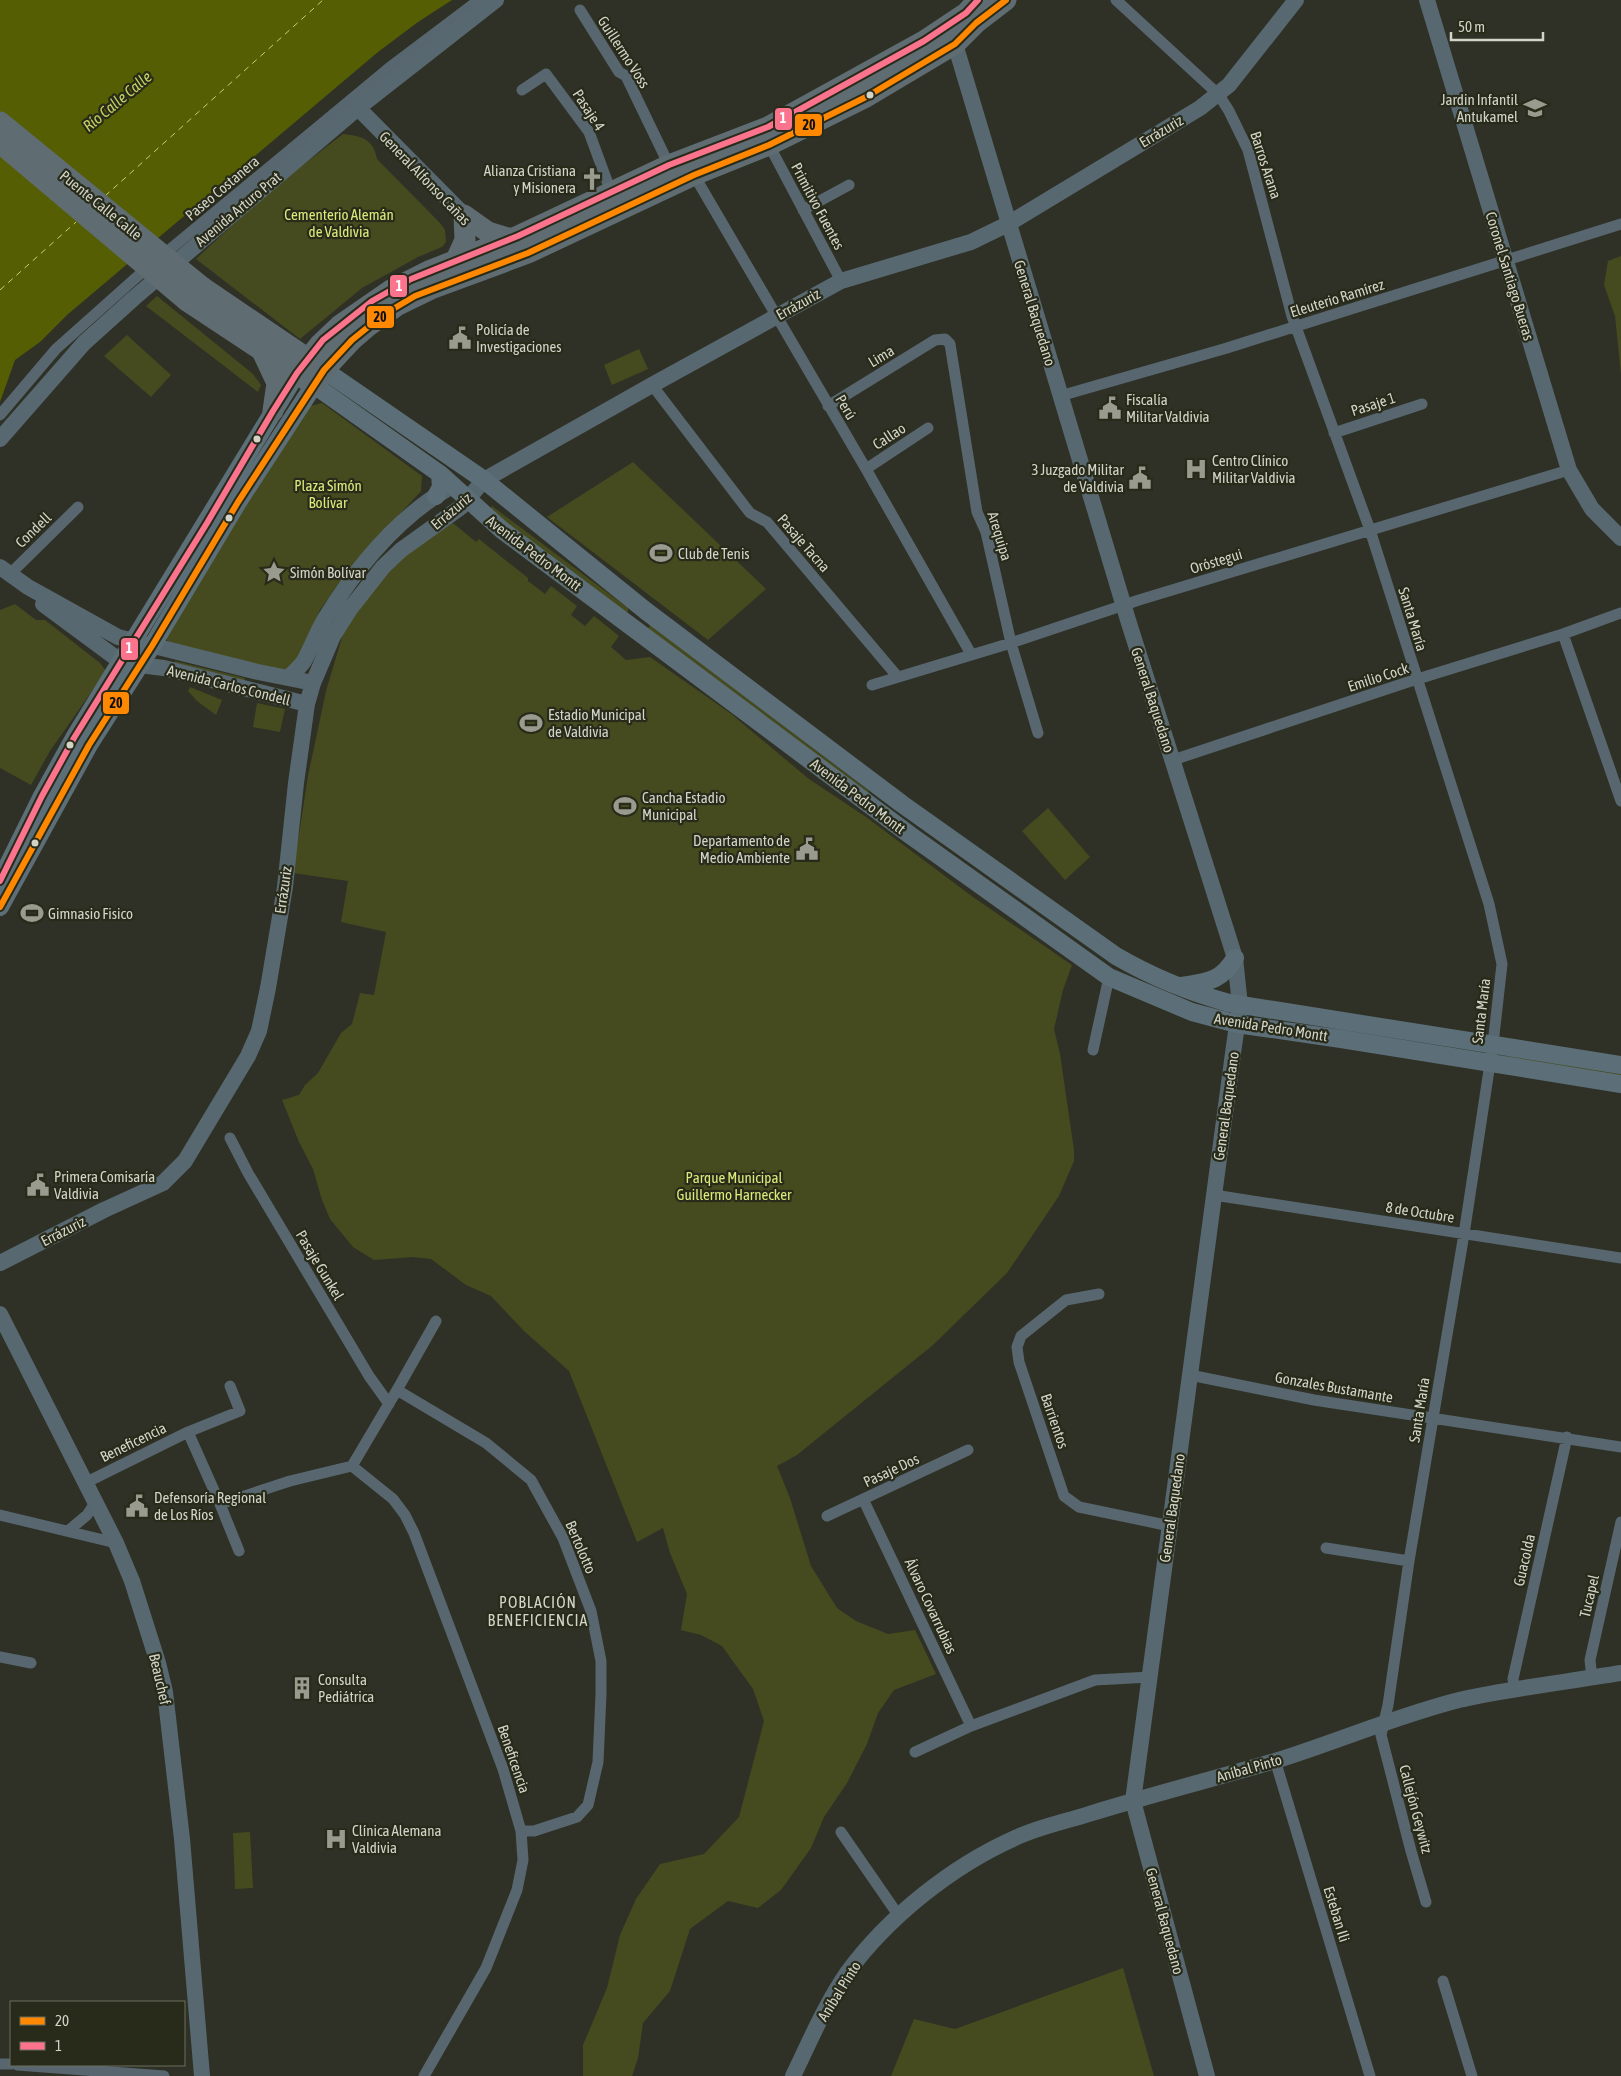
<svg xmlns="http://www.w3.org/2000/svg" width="1621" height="2076" font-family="'Asap Condensed',sans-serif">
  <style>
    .green { fill: #454b1f }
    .water { fill: #565e03 }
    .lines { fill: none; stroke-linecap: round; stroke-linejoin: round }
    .ferry { stroke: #c5d262; stroke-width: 1; stroke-dasharray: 6 5; stroke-linecap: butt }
    .street { stroke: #58676f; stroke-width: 11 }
    .secondary { stroke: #586870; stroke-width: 16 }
    .primary { stroke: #5c6f78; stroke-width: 18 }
    .highway { stroke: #5f6c71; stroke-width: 21 }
    .highway-bridge { stroke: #5f6c71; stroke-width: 21 }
    .bus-1-casing { stroke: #282b19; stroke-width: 10 }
    .bus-2-casing { stroke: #282b19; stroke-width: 10 }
    .bus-1 { stroke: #f80; stroke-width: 6 }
    .bus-2 { stroke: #fc738d; stroke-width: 6 }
    .bus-dot { fill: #d2d4c8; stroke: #282b19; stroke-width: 2 }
    .labels { text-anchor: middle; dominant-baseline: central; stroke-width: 4.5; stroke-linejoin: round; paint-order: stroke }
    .street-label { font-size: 15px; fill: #d2d4c8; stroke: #282b19 }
    .poi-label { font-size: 15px; fill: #d2d4c8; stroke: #282b19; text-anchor: start }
    .park-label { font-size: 15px; fill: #dcea7a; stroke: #282b19 }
    .water-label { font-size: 16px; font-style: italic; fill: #c5d262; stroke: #282b19 }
    .neighbourhood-label { font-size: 16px; letter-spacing: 1px; fill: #d2d4c8; stroke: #282b19 }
    .line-badge { stroke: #282b19; stroke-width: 2 }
    .badge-label { font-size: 14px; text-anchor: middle; font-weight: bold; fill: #fff }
    .pale-badge-label { font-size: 14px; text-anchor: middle; font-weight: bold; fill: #111 }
  </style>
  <rect width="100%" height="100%" fill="#2f3126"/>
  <!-- green -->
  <path class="green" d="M 343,134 C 361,136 373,138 377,159 L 441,224 L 445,230 L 446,242 L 442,247 L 418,257 L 362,288 L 300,339 L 196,259 L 268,192 Z
    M 1621,256 L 1621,375 L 1615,316 L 1604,285 L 1608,261 Z
    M 157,296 L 253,374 L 261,385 L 258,392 L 146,306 Z
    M 127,335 L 171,375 L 151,397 L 104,356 Z
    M 639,349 L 648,369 L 612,385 L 604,365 Z
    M 322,403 L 422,476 L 421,491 L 346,573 L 320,610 L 298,661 L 283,672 L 169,643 L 164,636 L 175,616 L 310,406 Z
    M 633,462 L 766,589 L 708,640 L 547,517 Z
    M 492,506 L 628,608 L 628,611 L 627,613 L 489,511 Z
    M 453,523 L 476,542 L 479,539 L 528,578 L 528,581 L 545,594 L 551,586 L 577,606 L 571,615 L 585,626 L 594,616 L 619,636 L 611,647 L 626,660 L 650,657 L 730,713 L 809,779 L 866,817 L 973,897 L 1072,965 L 1063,990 L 1054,1029 L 1060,1054 L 1074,1150 L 1074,1161 L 1059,1196 L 1007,1273 L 933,1345 L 797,1455 L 777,1466 L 790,1498 L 811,1566 L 837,1608 L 856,1621 L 888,1634 L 915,1630 L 936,1674 L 894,1690 L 878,1713 L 867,1744 L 847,1783 L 824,1817 L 811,1848 L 781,1890 L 758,1908 L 728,1901 L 690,1929 L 670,1991 L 643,2023 L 638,2058 L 632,2076 L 583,2076 L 583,2045 L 607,1988 L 620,1935 L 636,1899 L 660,1864 L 704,1854 L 739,1817 L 764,1721 L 753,1689 L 722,1646 L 701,1635 L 681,1630 L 687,1594 L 670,1553 L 663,1528 L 637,1542 L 569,1371 L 524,1331 L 491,1296 L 466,1285 L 431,1259 L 413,1257 L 374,1260 L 353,1247 L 330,1219 L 322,1200 L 313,1169 L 299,1142 L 282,1100 L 299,1095 L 305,1085 L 318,1073 L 341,1033 L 352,1024 L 360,993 L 374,995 L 386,932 L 341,922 L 348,881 L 293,873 L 308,776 L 326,691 L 346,624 L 397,558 Z
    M 15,604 L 36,620 L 45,620 L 100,663 L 106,671 L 50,751 L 31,785 L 0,768 L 0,610 Z
    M 650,625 L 868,790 L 872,797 L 648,629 Z
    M 175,661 L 245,678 L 244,682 L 174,666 Z
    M 190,687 L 222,700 L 216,715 L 197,701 L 188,691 Z
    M 257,703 L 285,709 L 280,732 L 253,727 Z
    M 1048,808 L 1090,857 L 1065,880 L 1022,831 Z
    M 1507,1055 L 1621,1073 L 1621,1079 L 1506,1061 Z
    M 250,1832 L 253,1888 L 235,1889 L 233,1833 Z
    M 1123,1968 L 1154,2076 L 891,2076 L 914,2019 L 955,2029 Z"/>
  <!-- water -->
  <path class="water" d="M 0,0 L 452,0 L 418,22 L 378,52 L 67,315 L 40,342 L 15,360 L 0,402 Z"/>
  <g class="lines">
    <!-- ferry -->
    <path class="ferry" d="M 105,196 L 323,0
      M 0,290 L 76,222"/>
    <!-- street -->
    <path class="street" d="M 1116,0 L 1219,95 L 1229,111 L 1248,150 L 1292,316 L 1370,530 L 1489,904 L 1502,964 L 1493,1044 L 1464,1234 L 1409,1561 L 1388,1705 L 1381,1735 L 1411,1851 L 1426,1902
      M 580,10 L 619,72 L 626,76 L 669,165
      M 522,90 L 546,74 L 589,132 L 611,192
      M 769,145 L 841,281
      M 694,175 L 866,469 L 971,654
      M 803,210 L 849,185
      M 652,385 L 750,513 L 767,522 L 897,676
      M 1060,396 L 1227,348 L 1621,224
      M 828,406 L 935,340 L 945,339 L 950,344 L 977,512 L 986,532 L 1011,643 L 1038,733
      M 0,415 L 56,349 L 139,275 L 389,68 L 479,0
      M 1334,433 L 1422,404
      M 866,469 L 928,428
      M 9,575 L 78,507
      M 1563,634 L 1621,801
      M 872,685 L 1011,643 L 1139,600 L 1569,470
      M 1173,760 L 1408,682 L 1563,634 L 1621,613
      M 1093,1050 L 1109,977
      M 230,1138 L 248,1173 L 369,1376 L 389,1404
      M 1214,1195 L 1621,1258
      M 1099,1294 L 1066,1300 L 1021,1336 L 1017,1347 L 1019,1362 L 1064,1496 L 1079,1507 L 1170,1526
      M 1190,1375 L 1314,1400 L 1621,1447
      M 397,1390 L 486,1443 L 531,1480 L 563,1538 L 591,1611 L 601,1661 L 601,1694 L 598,1762 L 588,1805 L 577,1817 L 534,1831 L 521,1831
      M 188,1432 L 240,1411 L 230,1386
      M 352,1466 L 397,1390 L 436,1321
      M 85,1483 L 188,1432 L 220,1504 L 290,1481 L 352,1466 L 393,1499 L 405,1515 L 414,1533 L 503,1769 L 521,1831 L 523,1860 L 517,1890 L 486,1968 L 424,2076
      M 863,1499 L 971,1726 L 915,1752
      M 220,1504 L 239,1551
      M 0,1515 L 116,1543
      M 827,1516 L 968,1450
      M 68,1531 L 87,1515 L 95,1503
      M 1326,1548 L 1409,1561
      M 0,1657 L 31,1663
      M 1592,1678 L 1590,1660 L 1621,1522
      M 1515,1690 L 1513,1679 L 1567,1437
      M 971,1726 L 1095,1680 L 1150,1677
      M 1275,1760 L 1370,2076
      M 841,1832 L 899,1916
      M 1443,1981 L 1472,2076
      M 0,2064 L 11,2064
      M 17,2065 L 164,2076"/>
    <!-- secondary -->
    <path class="secondary" d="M 1427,0 L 1569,470 L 1592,509 L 1621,538
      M 955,44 L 1128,620 L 1235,958 L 1240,1005 L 1234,1046 L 1133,1801 L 1207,2076
      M 358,108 L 464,215 L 470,224
      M 0,439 L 84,343 L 134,298 L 358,108 L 496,0
      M 0,567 L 28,587 L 118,637 L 258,672 L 313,683
      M 43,604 L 116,658 L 139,665 L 164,668 L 307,704
      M 288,678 C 293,673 300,667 304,661 C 312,647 317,631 326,617 C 357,567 396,519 447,489
      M 0,1263 L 104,1210 L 163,1183 L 185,1161 L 248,1056 L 259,1031 L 268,988 L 285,887 L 296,783 L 307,704 L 313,683 L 333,636 L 350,609 L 383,567 L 401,550 L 461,507 L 484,480 L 652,385 L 841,281 L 971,242 L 1008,224 L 1200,108 L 1229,85 L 1296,0
      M 0,1314 L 116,1543 L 132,1581 L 158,1663 L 165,1692 L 182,1839 L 202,2076
      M 793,2076 C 810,2041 825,2005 847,1973 C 888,1917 952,1866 1015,1838 C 1038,1827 1064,1822 1089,1814 C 1150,1795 1213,1779 1275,1761 C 1336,1742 1396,1716 1459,1700 C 1512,1688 1567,1682 1621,1673"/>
    <!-- primary -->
    <path class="primary" d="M 324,370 L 484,480 L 646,611 L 902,804 L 1116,956 C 1152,977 1189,992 1229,1003 L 1621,1065
      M 436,496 L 441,487 L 440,474
      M 0,881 L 42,796 L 74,738 L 297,373
      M 0,907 L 89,745 L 152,646 L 238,502 L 314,385 L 440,474 L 502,530 L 910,835 L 1109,977 L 1192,1012 L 1237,1024 L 1341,1039 L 1621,1084
      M 1182,986 C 1206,982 1221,982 1235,958"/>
    <!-- highway -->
    <path class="highway" d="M 464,215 L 488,232 L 511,239
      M 455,262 L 465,240 L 464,215
      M 202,287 L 320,367
      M 187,301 L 314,385 L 324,370 L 352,340 L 367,327 L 398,305 L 431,289 L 528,253 L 694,175 L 769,145 L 866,97 L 955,44 L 976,23 L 1006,0
      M 261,349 L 277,383 L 273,411
      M 297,373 L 320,344 L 339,326 L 391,290 L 431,270 L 518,236 L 669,165 L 768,127 L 924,41 L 966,13 L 978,0"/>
    <!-- highway-bridge -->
    <path class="highway-bridge" d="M 0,122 L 202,287
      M 0,143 L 187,301"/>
    <defs>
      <path id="bus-1" d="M 0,907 L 89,745 L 152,646 L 238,502 L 324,370 L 352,340 L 383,315 L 415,296 L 528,253 L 694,175 L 769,145 L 866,97 L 955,44 L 976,23 L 1006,0"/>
      <path id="bus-2" d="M 0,881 L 42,796 L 74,738 L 207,523 L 273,411 L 297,373 L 323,340 L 372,301 L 411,279 L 518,236 L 669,165 L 768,127 L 924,41 L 966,13 L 978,0"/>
    </defs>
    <!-- bus-1 casing -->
    <use href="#bus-1" class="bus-1-casing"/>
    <!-- bus-2 casing -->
    <use href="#bus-2" class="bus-2-casing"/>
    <!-- bus-1 -->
    <use href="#bus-1" class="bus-1"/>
    <!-- bus-2 -->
    <use href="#bus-2" class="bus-2"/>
  </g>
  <!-- icons -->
  <defs>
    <symbol id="school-bare" viewBox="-9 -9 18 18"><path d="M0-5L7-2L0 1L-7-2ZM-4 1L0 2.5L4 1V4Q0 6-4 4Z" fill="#999b8f" stroke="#282b19" stroke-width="2.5" paint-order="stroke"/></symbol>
    <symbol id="church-bare" viewBox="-9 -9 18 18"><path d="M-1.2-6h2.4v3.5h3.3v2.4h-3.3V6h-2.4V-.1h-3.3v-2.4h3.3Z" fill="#999b8f" stroke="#282b19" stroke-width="2.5" paint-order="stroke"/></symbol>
    <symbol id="civic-bare" viewBox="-9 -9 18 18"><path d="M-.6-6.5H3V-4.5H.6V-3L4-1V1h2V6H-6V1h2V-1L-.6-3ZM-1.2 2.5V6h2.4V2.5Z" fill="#999b8f" stroke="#282b19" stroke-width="2.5" paint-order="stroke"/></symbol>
    <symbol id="hospital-bare" viewBox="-9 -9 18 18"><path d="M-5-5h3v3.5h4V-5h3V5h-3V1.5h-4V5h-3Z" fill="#999b8f" stroke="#282b19" stroke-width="2.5" paint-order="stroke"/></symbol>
    <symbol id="stadium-bare" viewBox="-9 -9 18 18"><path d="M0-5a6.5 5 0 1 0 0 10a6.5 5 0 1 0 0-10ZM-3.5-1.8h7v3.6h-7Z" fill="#999b8f" stroke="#282b19" stroke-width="2.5" paint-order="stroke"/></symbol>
    <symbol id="sight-bare" viewBox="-9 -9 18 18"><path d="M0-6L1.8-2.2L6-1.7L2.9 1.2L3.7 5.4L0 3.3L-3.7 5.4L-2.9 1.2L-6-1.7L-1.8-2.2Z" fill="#999b8f" stroke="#282b19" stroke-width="2.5" paint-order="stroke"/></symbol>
    <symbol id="building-bare" viewBox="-9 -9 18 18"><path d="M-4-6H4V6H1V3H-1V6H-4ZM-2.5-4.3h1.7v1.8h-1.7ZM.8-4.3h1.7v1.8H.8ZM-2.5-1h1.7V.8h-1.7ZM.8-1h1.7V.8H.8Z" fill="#999b8f" stroke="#282b19" stroke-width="2.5" paint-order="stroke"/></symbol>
  </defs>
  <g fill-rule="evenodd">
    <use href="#school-bare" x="1519" y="92" width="32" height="32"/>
    <use href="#church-bare" x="576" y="163" width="32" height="32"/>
    <use href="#civic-bare" x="444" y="322" width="32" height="32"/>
    <use href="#civic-bare" x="1094" y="392" width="32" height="32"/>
    <use href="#hospital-bare" x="1180" y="453" width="32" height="32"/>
    <use href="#civic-bare" x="1124" y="462" width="32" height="32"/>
    <use href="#stadium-bare" x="645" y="537" width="32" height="32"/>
    <use href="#sight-bare" x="258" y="556" width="32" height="32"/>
    <use href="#stadium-bare" x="515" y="707" width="32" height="32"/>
    <use href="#stadium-bare" x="609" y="790" width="32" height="32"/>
    <use href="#civic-bare" x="791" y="833" width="32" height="32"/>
    <use href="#stadium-bare" x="16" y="897" width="32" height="32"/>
    <use href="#civic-bare" x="22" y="1169" width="32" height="32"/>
    <use href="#civic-bare" x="121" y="1490" width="32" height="32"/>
    <use href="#building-bare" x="286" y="1672" width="32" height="32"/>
    <use href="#hospital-bare" x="320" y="1823" width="32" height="32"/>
  </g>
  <!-- markers -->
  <g class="bus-dot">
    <circle cx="870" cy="95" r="4.5"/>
    <circle cx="257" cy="439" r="4.5"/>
    <circle cx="229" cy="518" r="4.5"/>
    <circle cx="70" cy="745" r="4.5"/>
    <circle cx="35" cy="843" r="4.5"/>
  </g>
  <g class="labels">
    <!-- street labels -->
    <g class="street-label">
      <text transform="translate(624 52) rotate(57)">Guillermo Voss</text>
      <text transform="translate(589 110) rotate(57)">Pasaje 4</text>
      <text transform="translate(1161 131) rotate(-31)">Errázuriz</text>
      <text transform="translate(1266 165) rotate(72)">Barros Arana</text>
      <text transform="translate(425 178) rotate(46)">General Alfonso Cañas</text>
      <text transform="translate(222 188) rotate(-40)">Paseo Costanera</text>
      <text transform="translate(101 205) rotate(39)">Puente Calle Calle</text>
      <text transform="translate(818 206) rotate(62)">Primitivo Fuentes</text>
      <text transform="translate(238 209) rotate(-40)">Avenida Arturo Prat</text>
      <text transform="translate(1510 276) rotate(73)">Coronel Santiago Bueras</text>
      <text transform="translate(1337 298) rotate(-17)">Eleuterio Ramírez</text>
      <text transform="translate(798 304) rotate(-29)">Errázuriz</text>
      <text transform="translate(1035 313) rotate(73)">General Baquedano</text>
      <text transform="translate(881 356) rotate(-31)">Lima</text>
      <text transform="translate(1373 404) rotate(-18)">Pasaje 1</text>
      <text transform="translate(846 407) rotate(59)">Perú</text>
      <text transform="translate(889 436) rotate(-33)">Callao</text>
      <text transform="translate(451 511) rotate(-40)">Errázuriz</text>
      <text transform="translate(33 530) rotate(-44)">Condell</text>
      <text transform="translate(1000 536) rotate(73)">Arequipa</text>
      <text transform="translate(804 543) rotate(49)">Pasaje Tacna</text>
      <text transform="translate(534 553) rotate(37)">Avenida Pedro Montt</text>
      <text transform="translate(1216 561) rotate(-17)">Oróstegui</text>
      <text transform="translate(1413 619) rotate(73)">Santa María</text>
      <text transform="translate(1378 677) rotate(-18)">Emilio Cock</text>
      <text transform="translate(229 685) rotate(14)">Avenida Carlos Condell</text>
      <text transform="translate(1153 700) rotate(72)">General Baquedano</text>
      <text transform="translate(858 796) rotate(37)">Avenida Pedro Montt</text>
      <text transform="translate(283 890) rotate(-82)">Errázuriz</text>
      <text transform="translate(1481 1011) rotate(-83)">Santa María</text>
      <text transform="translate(1271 1027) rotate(9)">Avenida Pedro Montt</text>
      <text transform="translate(1226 1106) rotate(-82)">General Baquedano</text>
      <text transform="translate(1420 1212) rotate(9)">8 de Octubre</text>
      <text transform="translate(63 1231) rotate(-27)">Errázuriz</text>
      <text transform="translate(320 1265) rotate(59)">Pasaje Gunkel</text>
      <text transform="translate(1334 1387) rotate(10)">Gonzales Bustamante</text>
      <text transform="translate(1419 1410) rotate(-81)">Santa María</text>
      <text transform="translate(1055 1421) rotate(71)">Barrientos</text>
      <text transform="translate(133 1442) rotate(-26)">Beneficencia</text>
      <text transform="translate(891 1470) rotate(-25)">Pasaje Dos</text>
      <text transform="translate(1172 1508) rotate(-82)">General Baquedano</text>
      <text transform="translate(581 1547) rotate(67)">Bertolotto</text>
      <text transform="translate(1524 1560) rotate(-77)">Guacolda</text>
      <text transform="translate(1589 1596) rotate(-77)">Tucapel</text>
      <text transform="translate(931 1606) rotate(65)">Álvaro Covarrubias</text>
      <text transform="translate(160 1679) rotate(77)">Beauchef</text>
      <text transform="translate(514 1759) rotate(71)">Beneficencia</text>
      <text transform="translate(1249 1768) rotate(-16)">Aníbal Pinto</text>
      <text transform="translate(1416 1809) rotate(75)">Callejón Geywitz</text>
      <text transform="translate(1337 1914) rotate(73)">Esteban Ili</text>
      <text transform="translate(1165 1921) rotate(75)">General Baquedano</text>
      <text transform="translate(839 1991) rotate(-58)">Aníbal Pinto</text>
    </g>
    <!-- poi labels -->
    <g class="poi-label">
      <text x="1518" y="99" text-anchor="end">Jardin Infantil<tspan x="1518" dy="17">Antukamel</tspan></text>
      <text x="576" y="170" text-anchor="end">Alianza Cristiana<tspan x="576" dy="17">y Misionera</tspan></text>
      <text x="476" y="329">Policía de<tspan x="476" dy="17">Investigaciones</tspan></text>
      <text x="1126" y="399">Fiscalía<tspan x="1126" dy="17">Militar Valdivia</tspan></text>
      <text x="1212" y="460">Centro Clínico<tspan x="1212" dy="17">Militar Valdivia</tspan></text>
      <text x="1124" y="469" text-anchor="end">3 Juzgado Militar<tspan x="1124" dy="17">de Valdivia</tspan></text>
      <text x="678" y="553">Club de Tenis</text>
      <text x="290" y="572">Simón Bolívar</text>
      <text x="548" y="714">Estadio Municipal<tspan x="548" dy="17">de Valdivia</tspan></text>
      <text x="642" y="797">Cancha Estadio<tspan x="642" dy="17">Municipal</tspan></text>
      <text x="790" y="840" text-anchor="end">Departamento de<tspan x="790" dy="17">Medio Ambiente</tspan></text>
      <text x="48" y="913">Gimnasio Fisico</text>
      <text x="54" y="1176">Primera Comisaría<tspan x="54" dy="17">Valdivia</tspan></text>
      <text x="154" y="1497">Defensoría Regional<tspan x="154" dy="17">de Los Ríos</tspan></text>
      <text x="318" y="1679">Consulta<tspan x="318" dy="17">Pediátrica</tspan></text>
      <text x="352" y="1830">Clínica Alemana<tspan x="352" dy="17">Valdivia</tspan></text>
    </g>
    <!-- park labels -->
    <g class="park-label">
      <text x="339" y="214">Cementerio Alemán<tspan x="339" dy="17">de Valdivia</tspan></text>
      <text x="328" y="485">Plaza Simón<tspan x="328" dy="17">Bolívar</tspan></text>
      <text x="734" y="1177">Parque Municipal<tspan x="734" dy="17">Guillermo Harnecker</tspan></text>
    </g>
    <!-- water labels -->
    <g class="water-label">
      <text transform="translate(117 101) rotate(-40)">Río Calle Calle</text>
    </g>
    <!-- neighbourhood labels -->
    <g class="neighbourhood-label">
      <text x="538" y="1602">POBLACIÓN<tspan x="538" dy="18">BENEFICIENCIA</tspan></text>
    </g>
  </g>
  <g class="line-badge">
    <rect x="774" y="107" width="19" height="24" rx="5" fill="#fc738d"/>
    <rect x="794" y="113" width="29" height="24" rx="5" fill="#f80"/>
    <rect x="389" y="274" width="19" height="24" rx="5" fill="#fc738d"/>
    <rect x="366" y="305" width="29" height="24" rx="5" fill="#f80"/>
    <rect x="120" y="637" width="19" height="24" rx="5" fill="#fc738d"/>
    <rect x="102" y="691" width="28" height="24" rx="5" fill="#f80"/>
  </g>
  <g class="badge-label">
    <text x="783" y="123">1</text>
    <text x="399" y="291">1</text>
    <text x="129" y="653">1</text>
  </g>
  <g class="pale-badge-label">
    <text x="809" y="130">20</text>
    <text x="380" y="322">20</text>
    <text x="116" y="708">20</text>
  </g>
  <!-- legend -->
  <rect x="10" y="2001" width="175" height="65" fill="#282b19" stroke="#6c6f5f"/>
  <rect x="20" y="2017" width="25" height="8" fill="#ff8800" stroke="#6c6f5f"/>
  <text x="55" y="2026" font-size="15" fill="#d2d4c8">20</text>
  <rect x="20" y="2042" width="25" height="8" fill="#fc738d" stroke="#6c6f5f"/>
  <text x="55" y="2051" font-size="15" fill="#d2d4c8">1</text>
  <!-- scale -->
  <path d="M1451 32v8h92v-8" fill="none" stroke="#d2d4c8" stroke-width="2.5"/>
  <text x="1458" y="32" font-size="15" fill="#d2d4c8" stroke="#282b19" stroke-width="4" paint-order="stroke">50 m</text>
</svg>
